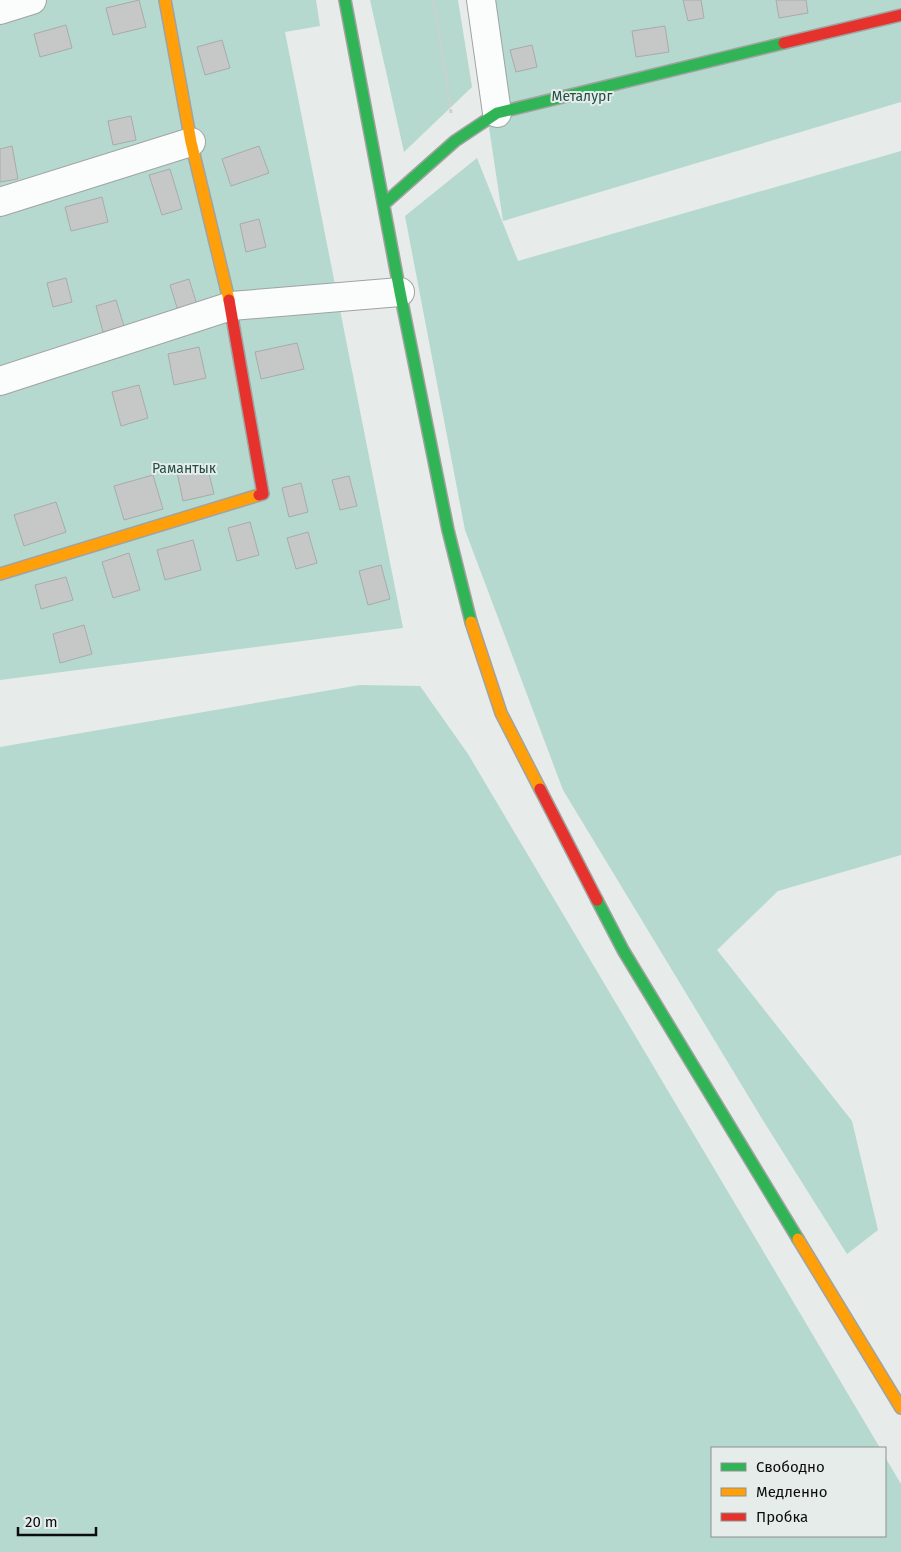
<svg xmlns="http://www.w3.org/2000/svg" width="901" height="1552" font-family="'Fira Sans',sans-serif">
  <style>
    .green { fill: #b5d9ce }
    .building { fill: #c5c8c7; stroke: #a8abaa }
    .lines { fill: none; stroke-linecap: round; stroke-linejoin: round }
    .street-casing { stroke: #a0a3a2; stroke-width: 30 }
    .fast-casing { stroke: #a0a3a2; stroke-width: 14 }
    .slow-casing { stroke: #a0a3a2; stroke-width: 14 }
    .jam-casing { stroke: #a0a3a2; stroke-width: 14 }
    .path { stroke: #cecfcf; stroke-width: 3; stroke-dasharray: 4 2.5; stroke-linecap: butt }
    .street { stroke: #fbfcfc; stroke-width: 28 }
    .fast { stroke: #30b455; stroke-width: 11 }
    .slow { stroke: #ff9f0a; stroke-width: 11 }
    .jam { stroke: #e5322d; stroke-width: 11 }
    .labels { text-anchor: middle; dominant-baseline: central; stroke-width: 4; stroke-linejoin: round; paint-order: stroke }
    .park-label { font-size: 14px; fill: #225045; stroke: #e6ecea }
  </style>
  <rect width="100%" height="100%" fill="#e7ebe9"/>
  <!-- green -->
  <path class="green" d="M 0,0 L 316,0 L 320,26 L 285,32 L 403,628 L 0,680 Z
    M 370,0 L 458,0 L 472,87 L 404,152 Z
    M 470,0 L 901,0 L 901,102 L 503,221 Z
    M 901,151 L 901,855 L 778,891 L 717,950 L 852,1121 L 878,1230 L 847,1254 L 764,1122 L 563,790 L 465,530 L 405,216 L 477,158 L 518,261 Z
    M 360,685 L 420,686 L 468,754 L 880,1448 L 712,1448 L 712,1536 L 885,1536 L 885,1457 L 901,1484 L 901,1552 L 0,1552 L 0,747 Z"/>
  <!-- building -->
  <path class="building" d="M 139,0 L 146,27 L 113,35 L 106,8 Z
    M 683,0 L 701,0 L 704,18 L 688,21 Z
    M 776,0 L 806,0 L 808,13 L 779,18 Z
    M 66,25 L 72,48 L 40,57 L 34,34 Z
    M 665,26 L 669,52 L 636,57 L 632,31 Z
    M 222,40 L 230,68 L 205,75 L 197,47 Z
    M 532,45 L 537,67 L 516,72 L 510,50 Z
    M 131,116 L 136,140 L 113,145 L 108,121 Z
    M 12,146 L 18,179 L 0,182 L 0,149 Z
    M 259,146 L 269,173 L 231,186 L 222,159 Z
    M 170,169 L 182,209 L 162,215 L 149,175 Z
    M 102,197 L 108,222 L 71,231 L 65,207 Z
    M 259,219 L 266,247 L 246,252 L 240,224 Z
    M 66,278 L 72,302 L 53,307 L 47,283 Z
    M 189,279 L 198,308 L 179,314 L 170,285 Z
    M 116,300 L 124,326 L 103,332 L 96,306 Z
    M 297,343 L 304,369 L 261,379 L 255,352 Z
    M 199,347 L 206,378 L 174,385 L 168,354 Z
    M 139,385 L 148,418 L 121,426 L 112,392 Z
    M 207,465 L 214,494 L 183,501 L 177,472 Z
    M 153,475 L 163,509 L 124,520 L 114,486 Z
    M 349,476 L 357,506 L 340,510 L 332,480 Z
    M 301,483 L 308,512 L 289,517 L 282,488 Z
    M 56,502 L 66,532 L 24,546 L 14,515 Z
    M 250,522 L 259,555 L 237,561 L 228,528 Z
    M 308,532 L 317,563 L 296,569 L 287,538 Z
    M 193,540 L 201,570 L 165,580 L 157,550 Z
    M 129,553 L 140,590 L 113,598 L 102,562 Z
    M 381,565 L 390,599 L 368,605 L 359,571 Z
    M 66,577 L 73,600 L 41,609 L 35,585 Z
    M 84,625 L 92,654 L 60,663 L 53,634 Z"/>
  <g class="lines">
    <defs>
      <path id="street" d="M 481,0 L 497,113
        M 0,10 L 32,0
        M 0,202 L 191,142
        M 0,381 L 231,306 L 400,292"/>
      <path id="fast" d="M 345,0 L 400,292 L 448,530 L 471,622
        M 384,204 L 455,141 L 497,113 L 784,43
        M 597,900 L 623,950 L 798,1239"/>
      <path id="slow" d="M 165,0 L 191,142 L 229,300
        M 0,574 L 259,495
        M 471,622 L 501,713 L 540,789
        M 798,1239 L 901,1408"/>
      <path id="jam" d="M 784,43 L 901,15
        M 229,300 L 263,494 L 259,495
        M 540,789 L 597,900"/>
    </defs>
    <!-- street casing -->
    <use href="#street" class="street-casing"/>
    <!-- fast casing -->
    <use href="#fast" class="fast-casing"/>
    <!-- slow casing -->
    <use href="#slow" class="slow-casing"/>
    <!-- jam casing -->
    <use href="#jam" class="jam-casing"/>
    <!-- path -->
    <path class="path" d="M 434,0 L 451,113"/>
    <!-- street -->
    <use href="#street" class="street"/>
    <!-- fast -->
    <use href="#fast" class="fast"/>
    <!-- slow -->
    <use href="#slow" class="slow"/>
    <!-- jam -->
    <use href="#jam" class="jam"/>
  </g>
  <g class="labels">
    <!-- park labels -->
    <g class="park-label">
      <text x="582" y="96">Металург</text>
      <text x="184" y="468">Рамантык</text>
    </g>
  </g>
  <!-- legend -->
  <rect x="711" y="1447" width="175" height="90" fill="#e6ecea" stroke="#8e9291"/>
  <rect x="721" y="1463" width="25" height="8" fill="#30b455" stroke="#8e9291"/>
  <text x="756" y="1472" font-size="15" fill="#0b0c0c">Свободно</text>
  <rect x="721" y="1488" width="25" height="8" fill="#ff9f0a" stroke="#8e9291"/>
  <text x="756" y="1497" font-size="15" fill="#0b0c0c">Медленно</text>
  <rect x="721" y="1513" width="25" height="8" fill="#e5322d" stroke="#8e9291"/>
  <text x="756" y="1522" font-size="15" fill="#0b0c0c">Пробка</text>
  <!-- scale -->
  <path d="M18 1527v8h78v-8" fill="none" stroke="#0b0c0c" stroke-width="2.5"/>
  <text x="25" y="1527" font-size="15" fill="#0b0c0c" stroke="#e6ecea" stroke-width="4" paint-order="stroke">20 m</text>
</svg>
